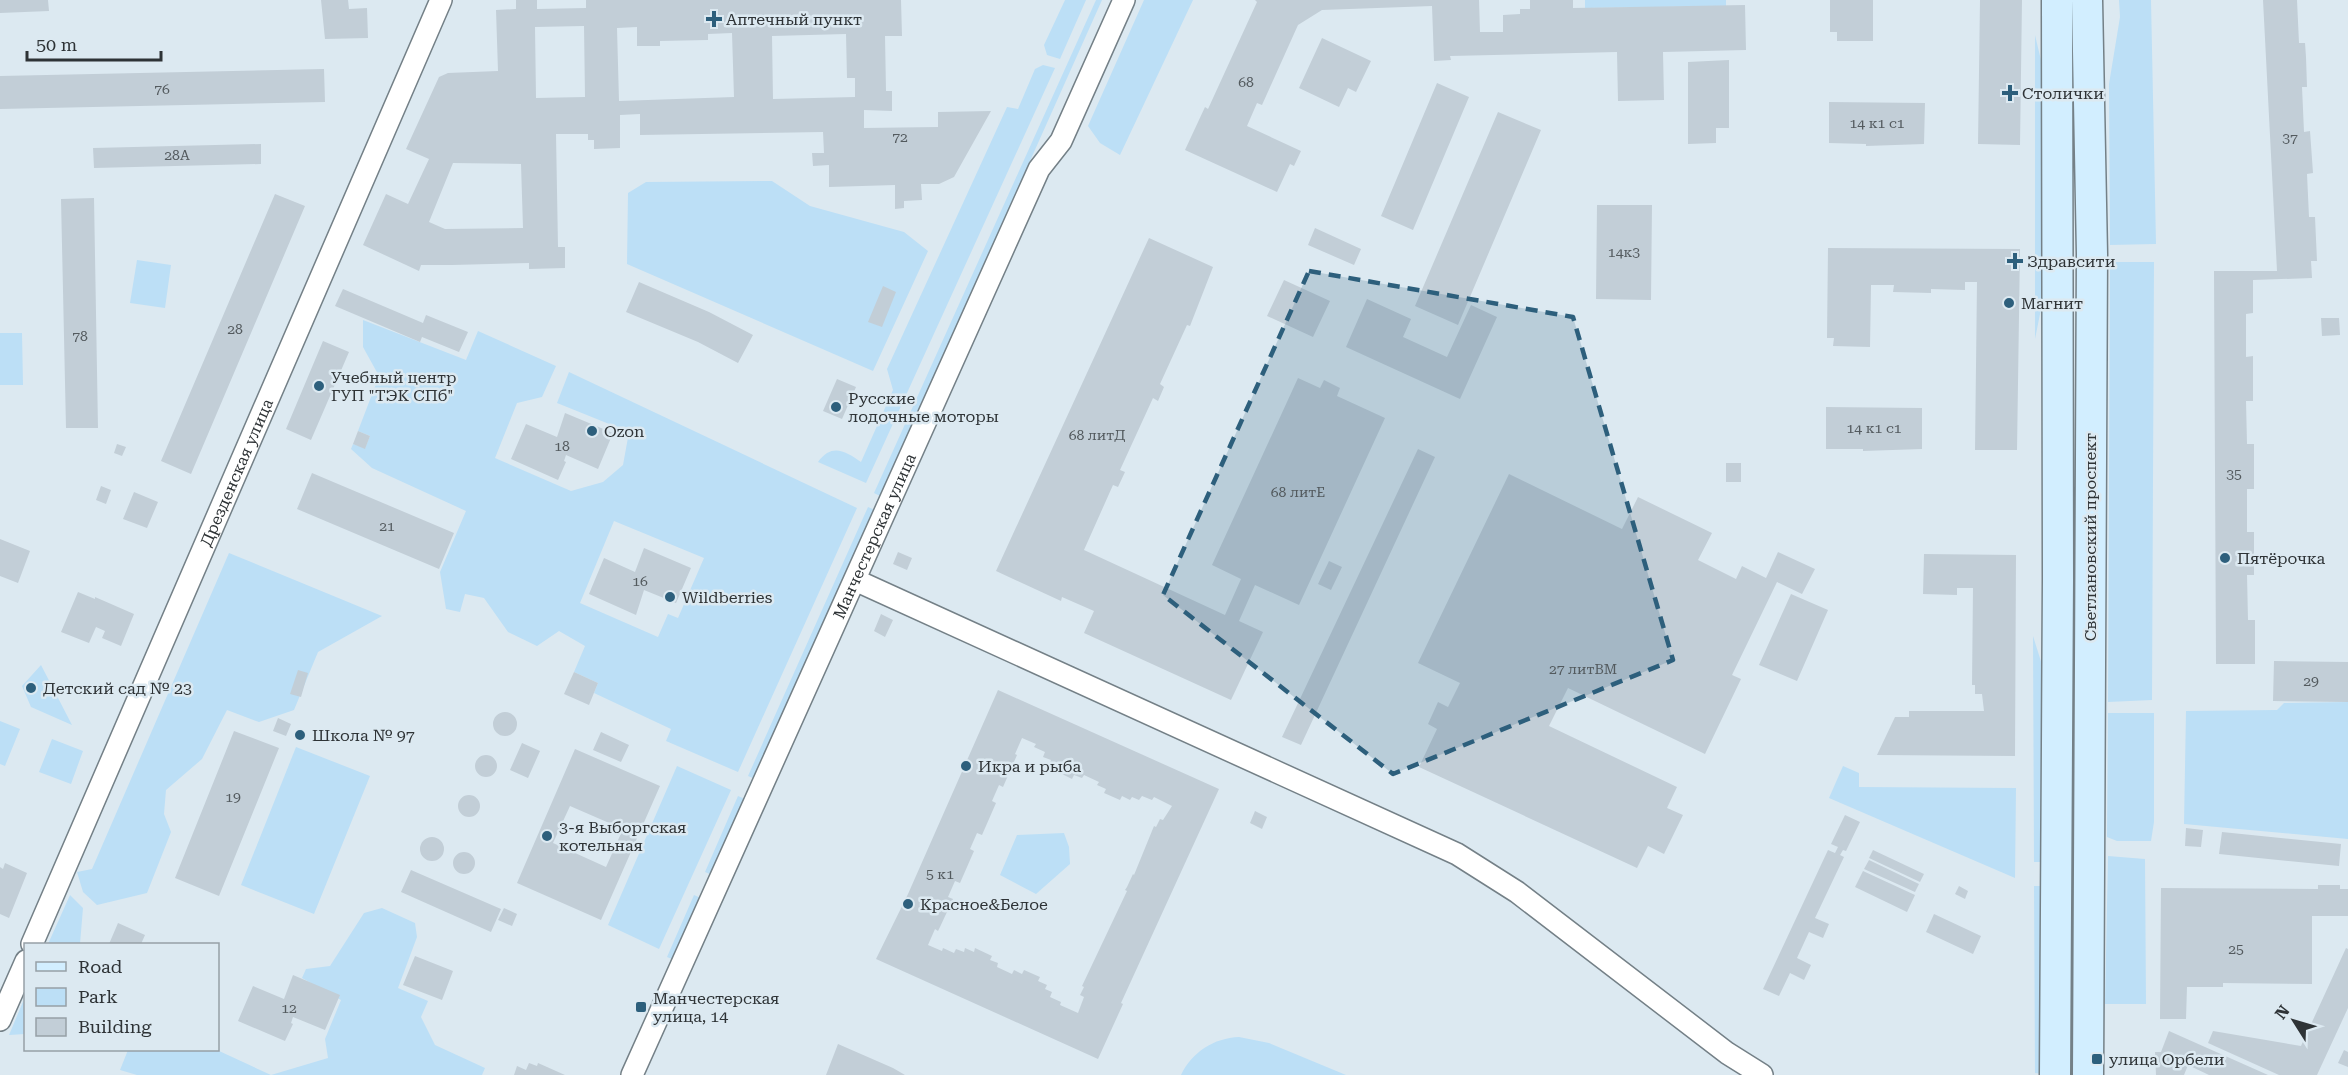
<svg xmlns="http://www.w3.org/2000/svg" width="2348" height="1075" font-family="'Roboto Serif',serif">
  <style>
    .green { fill: #bcdff6; fill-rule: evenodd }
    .building { fill: #c2ced7; fill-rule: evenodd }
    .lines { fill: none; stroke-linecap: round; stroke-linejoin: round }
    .minor-casing { stroke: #748087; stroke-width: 24 }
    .secondary-casing { stroke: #748087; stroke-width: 33 }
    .minor { stroke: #fff; stroke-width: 21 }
    .secondary { stroke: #d2eeff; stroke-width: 30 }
    .marked { fill: #2d5f7c; fill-opacity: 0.2; stroke: #2d5f7c; stroke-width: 4.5; stroke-dasharray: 12 8; stroke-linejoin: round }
    .poi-dot { fill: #2d5f7c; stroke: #dce9f1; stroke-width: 2 }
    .labels { text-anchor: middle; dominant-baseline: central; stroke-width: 5; stroke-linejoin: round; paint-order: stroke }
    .number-label { font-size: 14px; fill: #535a5e }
    .poi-label { font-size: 16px; fill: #2e3336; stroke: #dce9f1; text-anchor: start }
    .street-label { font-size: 16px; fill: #2e3336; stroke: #dce9f1 }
  </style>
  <rect width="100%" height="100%" fill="#dce9f1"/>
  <!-- green -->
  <path class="green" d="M 1065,0 L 1086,0 L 1060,59 L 1047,55 L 1044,45 Z
    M 1096,0 L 1102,0 L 880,496 L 874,493 Z
    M 1144,0 L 1193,0 L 1120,155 L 1100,143 L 1088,126 Z
    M 1585,0 L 1726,0 L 1726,6 L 1585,8 Z
    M 2119,0 L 2151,0 L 2156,244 L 2110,245 L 2109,84 L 2120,17 Z
    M 2035,35 L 2044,73 L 2045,289 L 2035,339 Z
    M 1043,65 L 1055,68 L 866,483 L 818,462 C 832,443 845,451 861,462 L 893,390 L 887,369 L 1007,107 L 1018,109 L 1035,69 Z
    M 772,181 L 810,206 L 904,232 L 928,251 L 873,371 L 627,264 L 628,193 L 646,182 Z
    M 137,260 L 171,265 L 165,308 L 130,303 Z
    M 2110,262 L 2154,262 L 2152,700 L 2108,702 Z
    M 363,320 L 466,360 L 478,331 L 556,366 L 542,397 L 517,403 L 495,458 L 571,491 L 603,482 L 623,465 L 629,432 L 557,403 L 569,372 L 857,508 L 738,772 L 666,741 L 671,729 L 594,693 L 598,683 L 574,672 L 585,646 L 559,631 L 537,646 L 508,632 L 484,598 L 465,594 L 460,612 L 446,609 L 440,572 L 466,511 L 372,468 L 351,449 L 353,444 L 365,448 L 370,436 L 358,431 L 379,376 L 363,347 ZM 614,521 L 704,558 L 678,618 L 668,614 L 658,637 L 580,603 Z
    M 0,333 L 22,333 L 23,385 L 0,385 Z
    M 868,507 L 875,510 L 755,779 L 748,776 Z
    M 229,553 L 382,616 L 318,652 L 294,710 L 259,722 L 227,710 L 202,759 L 166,790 L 164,814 L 171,832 L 147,893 L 97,905 L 83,892 L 77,872 L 92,869 Z
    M 2033,636 L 2044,671 L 2043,862 L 2034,862 Z
    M 41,665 L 72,725 L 31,707 L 22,686 Z
    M 2348,702 L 2348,839 L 2184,824 L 2186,711 L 2277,710 L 2284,703 Z
    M 2108,713 L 2154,713 L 2154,822 L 2151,841 L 2117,841 L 2107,837 Z
    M 0,721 L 20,729 L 5,766 L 0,764 Z
    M 52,739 L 83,751 L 71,784 L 39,772 Z
    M 296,747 L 370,776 L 314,914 L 241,885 Z
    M 677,766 L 731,790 L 659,949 L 608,925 Z
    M 1843,766 L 1859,773 L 1859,787 L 2016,788 L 2015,878 L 1829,798 Z
    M 738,796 L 745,799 L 712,875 L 705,872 Z
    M 1064,833 L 1069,847 L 1070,864 L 1036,894 L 1000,875 L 1017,835 Z
    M 2108,856 L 2145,859 L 2146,1004 L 2105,1004 Z
    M 2034,886 L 2043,886 L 2042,1074 L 2035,1073 Z
    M 70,895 L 83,908 L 80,944 L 48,944 Z
    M 694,895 L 701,898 L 674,960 L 667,957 Z
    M 382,908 L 415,923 L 417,937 L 398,988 L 428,1001 L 421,1017 L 435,1045 L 485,1068 L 482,1075 L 137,1075 L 120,1070 L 128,1050 L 217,1050 L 271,1075 L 328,1058 L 325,1039 L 341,1000 L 302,978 L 306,969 L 330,966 L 364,913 Z
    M 25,997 L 25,1034 L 9,1035 Z
    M 1239,1037 L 1269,1043 L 1346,1075 L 1181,1075 C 1192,1052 1214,1038 1239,1037 Z"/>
  <!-- building -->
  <path class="building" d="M 0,0 L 48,0 L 49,11 L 0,13 Z
    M 321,0 L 348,0 L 349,9 L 367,8 L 368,38 L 325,39 Z
    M 516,0 L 537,0 L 537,9 L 586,8 L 586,0 L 901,0 L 902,36 L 885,36 L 886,91 L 892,91 L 892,111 L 864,110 L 864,128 L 938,127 L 938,112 L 991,111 L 954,177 L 939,184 L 921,184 L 922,200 L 904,201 L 904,208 L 895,209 L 895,185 L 829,187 L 829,165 L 813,166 L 812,153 L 824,153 L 823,132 L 640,135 L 640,114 L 620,115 L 620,148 L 594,149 L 594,140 L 588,140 L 588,134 L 556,134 L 558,247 L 565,247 L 565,268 L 529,269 L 529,263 L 452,265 L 421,265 L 419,271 L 363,245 L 386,194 L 408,204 L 429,159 L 406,149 L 439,77 L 448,73 L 498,71 L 496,10 L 516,9 ZM 584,26 L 585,97 L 536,98 L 535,27 ZM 637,27 L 637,46 L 660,46 L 660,41 L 708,40 L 708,34 L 732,33 L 734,97 L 619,101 L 617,28 ZM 846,34 L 847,78 L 855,78 L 855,97 L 773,99 L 772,36 ZM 453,163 L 521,164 L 523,228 L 445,229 L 429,222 Z
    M 1255,0 L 1479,0 L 1480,32 L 1503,32 L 1503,15 L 1520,14 L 1520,9 L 1530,9 L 1530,0 L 1573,0 L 1573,8 L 1745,5 L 1746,50 L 1663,52 L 1664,100 L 1618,101 L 1617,52 L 1450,56 L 1451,60 L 1434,61 L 1432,6 L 1322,10 L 1298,25 L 1262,105 L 1257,103 L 1247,126 L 1301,151 L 1294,166 L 1290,164 L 1277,192 L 1185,150 L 1205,107 L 1208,109 L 1257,2 Z
    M 1830,0 L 1873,0 L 1873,41 L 1837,41 L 1837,32 L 1830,32 Z
    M 1980,0 L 2022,0 L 2020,145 L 1978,144 Z
    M 2263,0 L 2297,0 L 2299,43 L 2305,43 L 2306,57 L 2307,87 L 2302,87 L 2304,132 L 2310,131 L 2313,173 L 2307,174 L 2309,217 L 2315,217 L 2317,261 L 2311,261 L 2312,278 L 2253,280 L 2253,313 L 2246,314 L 2246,357 L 2253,356 L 2253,401 L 2246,401 L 2247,444 L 2254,444 L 2254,489 L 2247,489 L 2247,532 L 2254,532 L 2254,575 L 2247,575 L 2248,620 L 2255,620 L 2255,664 L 2216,664 L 2214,271 L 2277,271 Z
    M 1322,38 L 1371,61 L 1356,92 L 1348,88 L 1339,107 L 1299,88 Z
    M 1729,60 L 1729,128 L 1716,128 L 1716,143 L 1688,144 L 1688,62 Z
    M 324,69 L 325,102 L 0,109 L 0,76 Z
    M 1437,83 L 1469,97 L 1413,230 L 1381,216 Z
    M 1829,102 L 1925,103 L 1924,144 L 1866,146 L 1866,144 L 1829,143 Z
    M 1498,112 L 1541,130 L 1458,325 L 1415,306 Z
    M 261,144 L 261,164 L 94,168 L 93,148 Z
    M 275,194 L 305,206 L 191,474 L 161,461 Z
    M 94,198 L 98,428 L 66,428 L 61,199 Z
    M 1597,205 L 1652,205 L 1651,300 L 1596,299 Z
    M 1315,228 L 1361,249 L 1354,265 L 1308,245 Z
    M 1149,238 L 1213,267 L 1190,326 L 1187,325 L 1160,384 L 1164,387 L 1158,401 L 1153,398 L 1120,470 L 1125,472 L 1118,487 L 1113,485 L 1084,550 L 1225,615 L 1241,579 L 1212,565 L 1298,378 L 1320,388 L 1324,380 L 1340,388 L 1337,396 L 1385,418 L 1299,605 L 1255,585 L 1239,621 L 1263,632 L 1231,700 L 1084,633 L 1094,611 L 1062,597 L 1061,601 L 996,571 Z
    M 1828,248 L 2020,249 L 2017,450 L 1975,450 L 1977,282 L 1965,282 L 1965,290 L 1931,289 L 1931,293 L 1893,292 L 1894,285 L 1871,285 L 1870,347 L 1833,346 L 1834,338 L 1827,338 Z
    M 1284,280 L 1330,301 L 1313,337 L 1267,316 Z
    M 639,282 L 709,312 L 753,335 L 738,363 L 698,342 L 626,312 Z
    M 883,286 L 896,292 L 882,327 L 868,322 Z
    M 343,289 L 423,323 L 426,315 L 468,332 L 459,352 L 422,337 L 420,342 L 335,306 Z
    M 1367,299 L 1411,319 L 1403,337 L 1447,357 L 1471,305 L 1497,317 L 1460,399 L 1346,347 Z
    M 2321,318 L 2339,318 L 2340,335 L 2322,336 Z
    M 323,341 L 349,352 L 311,440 L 286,429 Z
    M 837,379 L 856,387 L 842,419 L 823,411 Z
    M 1826,407 L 1922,408 L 1922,449 L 1863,451 L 1863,449 L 1826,449 Z
    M 565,413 L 613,433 L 598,469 L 566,455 L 564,461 L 566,462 L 558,480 L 511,459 L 526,424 L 557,437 Z
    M 358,431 L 370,436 L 365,449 L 353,444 Z
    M 117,444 L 126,447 L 122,456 L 114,453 Z
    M 1418,449 L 1435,457 L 1301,745 L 1282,737 Z
    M 1726,463 L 1741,463 L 1741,482 L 1726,482 Z
    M 312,473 L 454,533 L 439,569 L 297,509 Z
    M 1509,474 L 1622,529 L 1638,497 L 1712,533 L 1698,560 L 1736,579 L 1742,566 L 1766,578 L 1778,552 L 1815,569 L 1802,594 L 1777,582 L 1732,675 L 1741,679 L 1705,754 L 1568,688 L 1549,726 L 1677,787 L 1667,808 L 1683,815 L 1664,854 L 1648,846 L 1637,868 L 1419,767 L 1437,729 L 1428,724 L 1438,702 L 1448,707 L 1460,683 L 1418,663 Z
    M 101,486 L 111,490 L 106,504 L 96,500 Z
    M 134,492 L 158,502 L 147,528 L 123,519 Z
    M 0,539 L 30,551 L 18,583 L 0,576 Z
    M 644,548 L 691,568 L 676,603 L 644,590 L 636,615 L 589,594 L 604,558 L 635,572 Z
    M 898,552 L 912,558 L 907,570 L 893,564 Z
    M 1924,554 L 2016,555 L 2015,756 L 1877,755 L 1895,717 L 1909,717 L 1909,711 L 1984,711 L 1982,694 L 1975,694 L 1975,685 L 1972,685 L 1973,588 L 1957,588 L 1957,595 L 1923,594 Z
    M 1329,561 L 1342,567 L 1331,590 L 1318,584 Z
    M 78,592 L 95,599 L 95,597 L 134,614 L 121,646 L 102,638 L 105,631 L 96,627 L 89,643 L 61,632 Z
    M 1791,594 L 1828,610 L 1797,681 L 1759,665 Z
    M 881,614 L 893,620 L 885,637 L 874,631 Z
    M 2274,661 L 2348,662 L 2348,702 L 2273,701 Z
    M 298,670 L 308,673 L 301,697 L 290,694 Z
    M 574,672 L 598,683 L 589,705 L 564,694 Z
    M 998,690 L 1219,789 L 1121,1003 L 1123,1004 L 1098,1059 L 876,959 L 908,894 ZM 1022,738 L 1036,744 L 1034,747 L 1045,752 L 1043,757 L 1051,760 L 1049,764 L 1057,767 L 1056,771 L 1072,779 L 1074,775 L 1082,778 L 1084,775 L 1099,782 L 1097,785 L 1106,789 L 1104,793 L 1120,800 L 1122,796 L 1130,800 L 1132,797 L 1139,800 L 1142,796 L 1152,800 L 1154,797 L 1172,806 L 1163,820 L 1160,819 L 1156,827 L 1154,826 L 1134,875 L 1133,874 L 1127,887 L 1125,890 L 1127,891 L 1082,986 L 1084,987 L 1080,995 L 1084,997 L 1078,1013 L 1060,1005 L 1061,1002 L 1050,997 L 1052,992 L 1045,989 L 1047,985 L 1038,981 L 1040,977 L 1024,970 L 1022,974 L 1014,970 L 1012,974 L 997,967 L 998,963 L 990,960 L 992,956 L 975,948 L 974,952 L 965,948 L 964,952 L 956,949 L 954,953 L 943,948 L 942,951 L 928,945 L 935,929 L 938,931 L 940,927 L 953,899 L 948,897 L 955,881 L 960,883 L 974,851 L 970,849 L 977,833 L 982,835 L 996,803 L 992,801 L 999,785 L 1003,787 L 1017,755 L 1015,754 Z
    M493 724a12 12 0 1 1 24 0a12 12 0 1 1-24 0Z
    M 278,718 L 291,724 L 286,736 L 273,731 Z
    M 234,731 L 279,748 L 219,896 L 175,878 Z
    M 601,732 L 629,745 L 621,762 L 593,750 Z
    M 522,743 L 540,751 L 528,778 L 510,770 Z
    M 575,749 L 660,786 L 601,920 L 517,883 ZM 570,806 L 623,829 L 606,867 L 553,843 Z
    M475 766a11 11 0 1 1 22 0a11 11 0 1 1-22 0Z
    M458 806a11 11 0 1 1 22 0a11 11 0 1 1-22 0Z
    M 1255,811 L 1267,817 L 1262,829 L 1250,823 Z
    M 1845,815 L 1860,822 L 1846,851 L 1843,850 L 1840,855 L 1844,857 L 1815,918 L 1829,924 L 1823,938 L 1809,932 L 1797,958 L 1811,965 L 1804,980 L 1790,973 L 1779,996 L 1763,989 L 1828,850 L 1835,853 L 1838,847 L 1831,844 Z
    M 2186,828 L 2203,830 L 2201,847 L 2185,846 Z
    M 2222,832 L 2341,844 L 2339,866 L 2219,854 Z
    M420 849a12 12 0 1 1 24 0a12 12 0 1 1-24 0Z
    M 1873,850 L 1924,874 L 1920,882 L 1869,858 Z
    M453 863a11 11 0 1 1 22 0a11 11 0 1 1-22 0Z
    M 1869,860 L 1919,884 L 1915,892 L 1864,869 Z
    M 5,863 L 27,873 L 9,918 L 0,914 L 0,867 L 3,869 Z
    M 411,870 L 501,909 L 491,932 L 401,892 Z
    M 1863,871 L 1915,895 L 1907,912 L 1855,887 Z
    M 2318,885 L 2340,885 L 2340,889 L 2348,889 L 2348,916 L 2312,916 L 2312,984 L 2223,983 L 2223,987 L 2187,987 L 2186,1019 L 2160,1019 L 2161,888 L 2318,889 Z
    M 1959,886 L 1968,891 L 1965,899 L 1955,894 Z
    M 504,908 L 517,914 L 512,926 L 498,920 Z
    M 1934,914 L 1981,936 L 1973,954 L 1926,932 Z
    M 118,923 L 145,935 L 141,944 L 109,944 Z
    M 2346,948 L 2348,949 L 2348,1008 L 2317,1075 L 2279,1075 L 2208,1043 L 2213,1031 L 2301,1046 Z
    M 415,956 L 453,971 L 442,1000 L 403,985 Z
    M 293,975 L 340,995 L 325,1030 L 293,1017 L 291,1023 L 293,1024 L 285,1041 L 238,1021 L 253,986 L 284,999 Z
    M 2169,1031 L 2268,1075 L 2209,1075 L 2188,1065 L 2184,1075 L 2156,1075 L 2155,1052 L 2161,1052 Z
    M 838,1044 L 893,1068 L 905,1075 L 826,1075 Z
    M 2344,1050 L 2348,1052 L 2348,1067 L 2338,1063 Z
    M 529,1063 L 537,1066 L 538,1063 L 565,1075 L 514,1075 L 517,1066 L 526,1070 Z"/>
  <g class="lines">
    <defs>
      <g id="minor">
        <path d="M 855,580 L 1457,854 L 1517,892 L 1727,1053 L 1762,1075"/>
        <path id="s1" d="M 32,944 L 441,0"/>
        <path d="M 0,1020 L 26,961"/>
        <path id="s2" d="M 632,1075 L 1039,169 L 1061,141 L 1124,0"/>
      </g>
      <path id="secondary" d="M 2087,0 L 2092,254 L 2088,1075
        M 2055,1075 L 2058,579 L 2057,0"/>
    </defs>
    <!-- minor casing -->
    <use href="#minor" class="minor-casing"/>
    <!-- secondary casing -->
    <use href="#secondary" class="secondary-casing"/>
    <!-- minor -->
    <use href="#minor" class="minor"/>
    <!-- secondary -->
    <use href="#secondary" class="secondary"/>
  </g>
  <!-- marked area -->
  <path class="marked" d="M 1309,271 L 1573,317 L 1673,660 L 1393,774 L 1163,595 Z"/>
  <!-- markers -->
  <g class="poi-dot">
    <path d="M711 10h6v6h6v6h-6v6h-6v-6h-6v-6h6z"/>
    <path d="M2007 84h6v6h6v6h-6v6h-6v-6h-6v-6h6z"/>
    <path d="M2012 252h6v6h6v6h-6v6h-6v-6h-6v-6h6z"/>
    <circle cx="2009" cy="303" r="6"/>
    <circle cx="319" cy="386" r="6"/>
    <circle cx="836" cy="407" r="6"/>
    <circle cx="592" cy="431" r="6"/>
    <circle cx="2225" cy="558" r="6"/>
    <circle cx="670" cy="597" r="6"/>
    <circle cx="31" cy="688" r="6"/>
    <circle cx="300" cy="735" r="6"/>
    <circle cx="966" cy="766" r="6"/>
    <circle cx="547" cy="836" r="6"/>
    <circle cx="908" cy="904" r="6"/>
    <rect x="635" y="1001" width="12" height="12" rx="3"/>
    <rect x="2091" y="1053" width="12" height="12" rx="3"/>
  </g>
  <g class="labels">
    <!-- number labels -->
    <g class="number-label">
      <text x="1246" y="82">68</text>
      <text x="162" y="89">76</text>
      <text x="1877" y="123">14 к1 с1</text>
      <text x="900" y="137">72</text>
      <text x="2290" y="138">37</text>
      <text x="177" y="155">28А</text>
      <text x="1624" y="252">14к3</text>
      <text x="235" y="329">28</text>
      <text x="80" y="336">78</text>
      <text x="1874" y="428">14 к1 с1</text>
      <text x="1097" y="435">68 литД</text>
      <text x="562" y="446">18</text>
      <text x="2234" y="474">35</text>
      <text x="1298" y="492">68 литЕ</text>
      <text x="387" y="526">21</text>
      <text x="640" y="581">16</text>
      <text x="1583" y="669">27 литВМ</text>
      <text x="2311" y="681">29</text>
      <text x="233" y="797">19</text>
      <text x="940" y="874">5 к1</text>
      <text x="2236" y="949">25</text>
      <text x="289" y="1008">12</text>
    </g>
    <!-- poi labels -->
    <g class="poi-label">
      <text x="726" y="19">Аптечный пункт</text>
      <text x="2022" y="93">Столички</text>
      <text x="2027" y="261">Здравсити</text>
      <text x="2021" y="303">Магнит</text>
      <text x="331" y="377">Учебный центр<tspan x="331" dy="18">ГУП "ТЭК СПб"</tspan></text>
      <text x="848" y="398">Русские<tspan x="848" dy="18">лодочные моторы</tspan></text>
      <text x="604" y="431">Ozon</text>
      <text x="2237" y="558">Пятёрочка</text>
      <text x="682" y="597">Wildberries</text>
      <text x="43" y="688">Детский сад № 23</text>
      <text x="312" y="735">Школа № 97</text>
      <text x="978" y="766">Икра и рыба</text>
      <text x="559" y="827">3-я Выборгская<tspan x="559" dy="18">котельная</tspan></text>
      <text x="920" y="904">Красное&amp;Белое</text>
      <text x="653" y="998">Манчестерская<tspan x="653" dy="18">улица, 14</tspan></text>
      <text x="2109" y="1059">улица Орбели</text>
    </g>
    <!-- street labels -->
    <g class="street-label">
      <text stroke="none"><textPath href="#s1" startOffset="514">Дрезденская улица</textPath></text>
      <text stroke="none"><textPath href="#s2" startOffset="591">Манчестерская улица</textPath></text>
      <text transform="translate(2090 537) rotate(-90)">Светлановский проспект</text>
    </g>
  </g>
  <!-- legend -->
  <rect x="24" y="943" width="195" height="108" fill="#dce9f1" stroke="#96a0a6" stroke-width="1.5"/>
  <rect x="36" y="962" width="30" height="9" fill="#d2eeff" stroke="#96a0a6" stroke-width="1.5"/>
  <text x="78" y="973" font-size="18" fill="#2e3336">Road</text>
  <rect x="36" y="988" width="30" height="18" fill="#bcdff6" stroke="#96a0a6" stroke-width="1.5"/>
  <text x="78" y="1003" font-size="18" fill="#2e3336">Park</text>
  <rect x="36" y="1018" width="30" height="18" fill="#c2ced7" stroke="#96a0a6" stroke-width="1.5"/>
  <text x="78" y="1033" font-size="18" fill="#2e3336">Building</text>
  <!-- north arrow -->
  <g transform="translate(2294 1021) rotate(307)" stroke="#dce9f1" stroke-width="4.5" paint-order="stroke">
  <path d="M0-4.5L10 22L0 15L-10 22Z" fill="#2e3336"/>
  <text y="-9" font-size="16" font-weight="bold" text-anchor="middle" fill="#2e3336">N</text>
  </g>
  <!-- scale -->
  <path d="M27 51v9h134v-9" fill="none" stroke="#2e3336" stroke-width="3"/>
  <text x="36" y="51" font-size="18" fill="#2e3336" stroke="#dce9f1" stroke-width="4.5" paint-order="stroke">50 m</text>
</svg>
